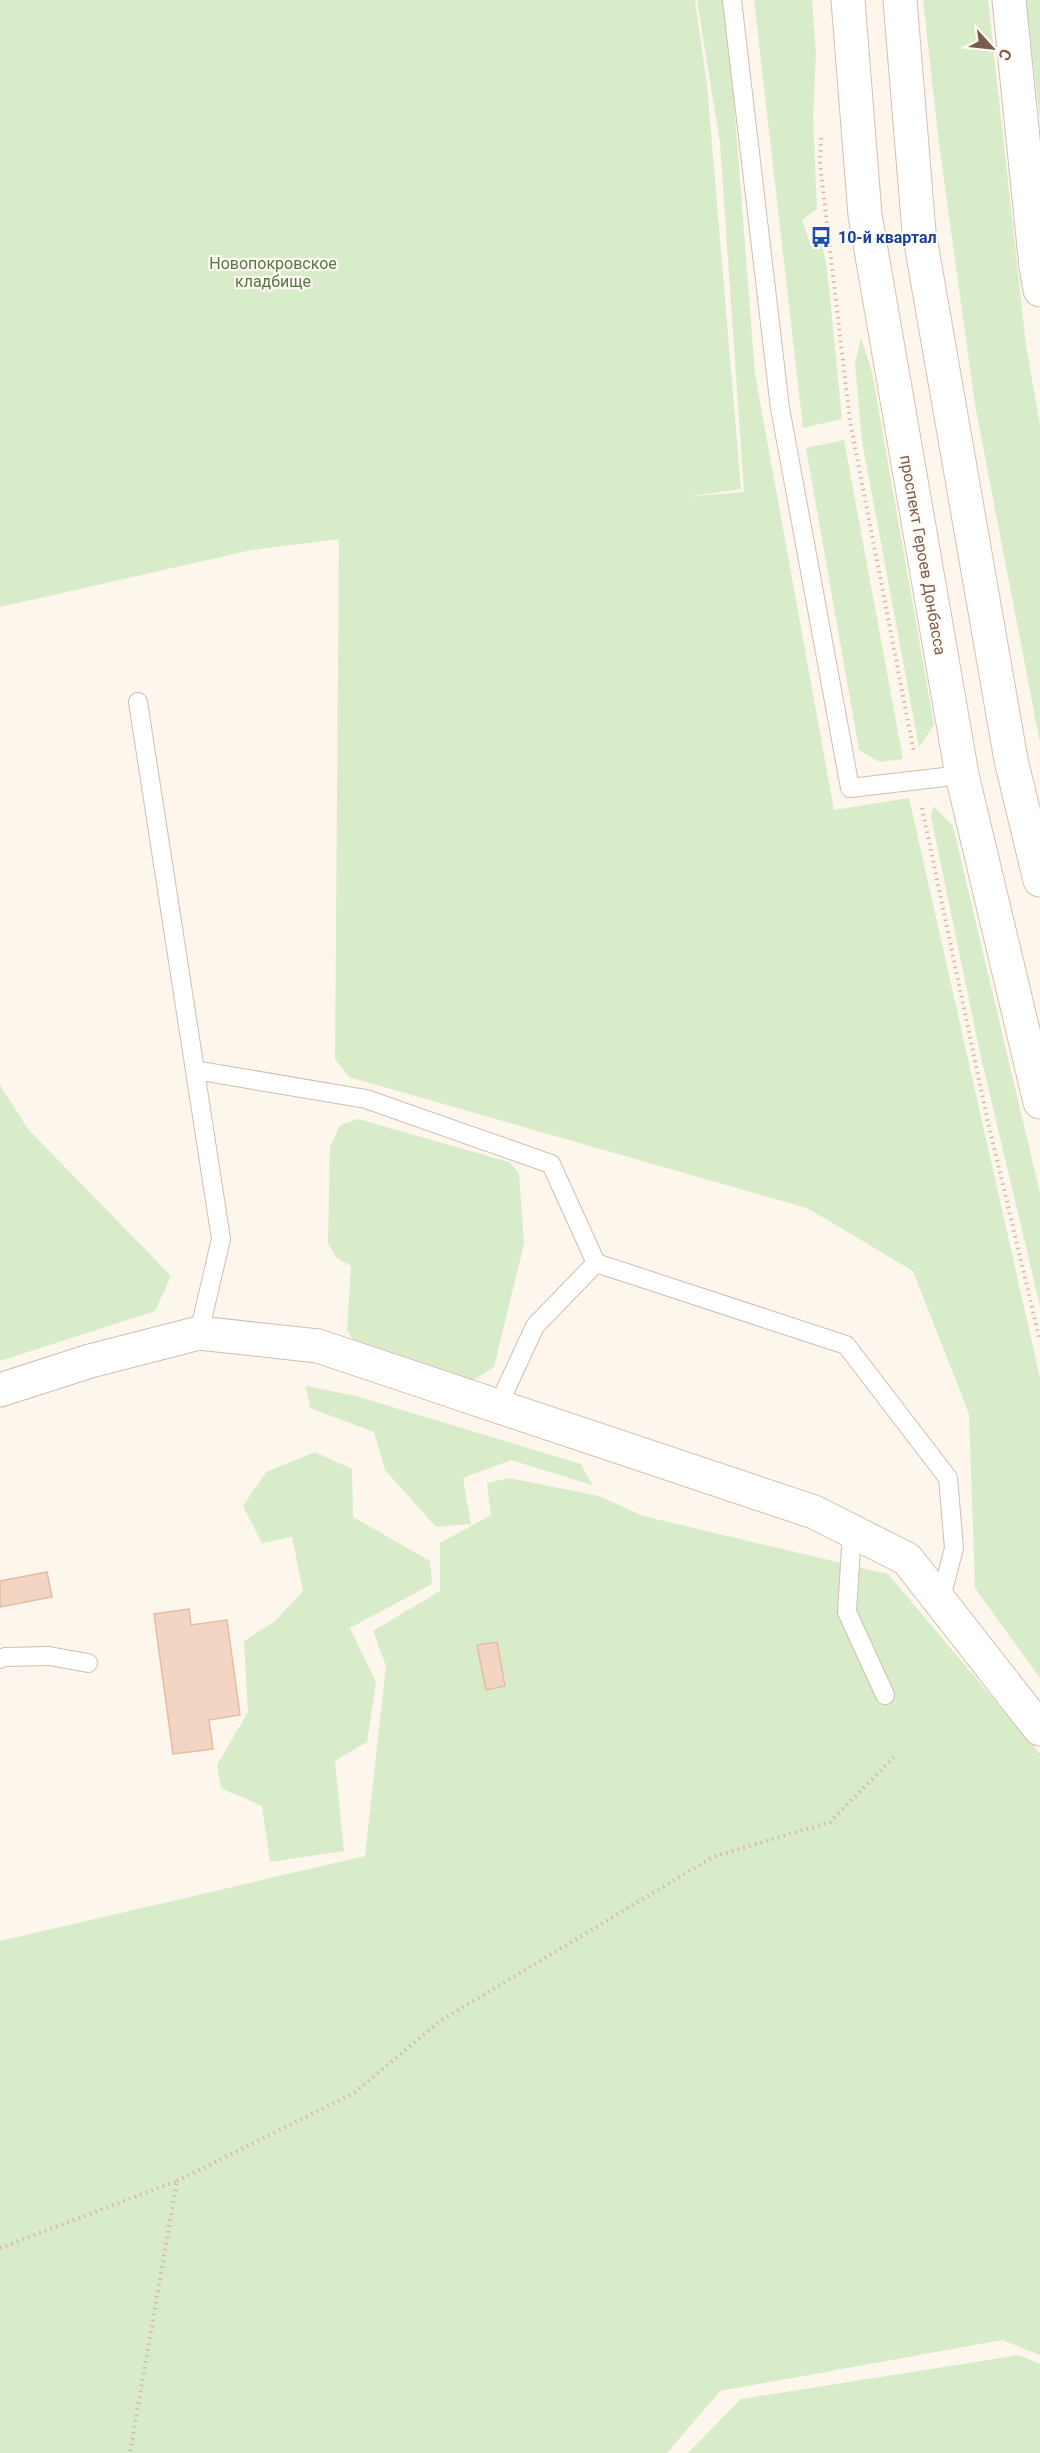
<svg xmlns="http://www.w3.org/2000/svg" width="1040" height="2453" font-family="Roboto,sans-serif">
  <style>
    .green { fill: #d8ecc9 }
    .building { fill: #f3d5c3; stroke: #e6bba3; stroke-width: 1.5 }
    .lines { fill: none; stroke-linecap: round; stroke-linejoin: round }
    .lane-casing { stroke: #d1beb0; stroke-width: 20 }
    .street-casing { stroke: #d1beb0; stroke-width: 35 }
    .secondary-casing { stroke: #d6c0b0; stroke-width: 35 }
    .path { stroke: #d9b8a5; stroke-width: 4; stroke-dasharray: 1.5 4.5; stroke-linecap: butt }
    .lane { stroke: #fff; stroke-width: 18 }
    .street { stroke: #fff; stroke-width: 33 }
    .secondary { stroke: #fff; stroke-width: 33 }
    .labels { text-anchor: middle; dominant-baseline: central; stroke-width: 4.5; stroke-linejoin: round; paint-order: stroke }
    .transit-label { font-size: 16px; font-weight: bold; fill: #164399; stroke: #fffaf3; text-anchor: start }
    .park-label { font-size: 16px; fill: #537a41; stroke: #fffaf3 }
    .street-label { font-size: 16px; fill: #7a5c4d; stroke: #fffaf3 }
  </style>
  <rect width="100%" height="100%" fill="#fdf6ec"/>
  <!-- green -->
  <path class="green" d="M 0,0 L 695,0 L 707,85 L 741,489 L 684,497 L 744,492 L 720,143 L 697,0 L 726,0 L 755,374 L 834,810 L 909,798 L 1040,1378 L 1040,1678 L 975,1588 L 969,1414 L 913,1271 L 807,1208 L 349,1077 L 335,1059 L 339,539 L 252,550 L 0,607 Z
    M 754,0 L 812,0 L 816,53 L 813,118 L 817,209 L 802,220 L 811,246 L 822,245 L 827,268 L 842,419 L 803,428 Z
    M 923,0 L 988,0 L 1026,345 L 1040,425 L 1040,743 L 975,405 L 938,136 Z
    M 1026,0 L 1040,0 L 1040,120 Z
    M 861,338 L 872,372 L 934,725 L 919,747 L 862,441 L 855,364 Z
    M 844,440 L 903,759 L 880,762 L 859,750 L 806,448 Z
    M 933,806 L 953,826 L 1040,1193 L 1040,1306 L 980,1053 L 931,817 Z
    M 0,1085 L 28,1129 L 171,1276 L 155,1311 L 0,1361 Z
    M 358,1119 L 509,1162 L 519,1173 L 524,1244 L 494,1367 L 472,1381 L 359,1350 L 347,1330 L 351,1266 L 336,1257 L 328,1243 L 330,1147 L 340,1125 Z
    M 306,1386 L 356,1396 L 581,1464 L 592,1485 L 511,1460 L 463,1478 L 471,1524 L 436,1527 L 385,1470 L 374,1432 L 310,1408 Z
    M 315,1452 L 352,1469 L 353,1517 L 430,1561 L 432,1584 L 350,1628 L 376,1682 L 367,1742 L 335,1761 L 344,1851 L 270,1862 L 262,1806 L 221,1788 L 217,1765 L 248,1712 L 244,1641 L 275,1621 L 303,1591 L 292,1537 L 262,1543 L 243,1506 L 266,1472 Z
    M 509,1478 L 599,1496 L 643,1516 L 888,1574 L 1040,1754 L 1040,2355 L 1002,2340 L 720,2391 L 667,2453 L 0,2453 L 0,1941 L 365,1856 L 386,1666 L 373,1631 L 440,1591 L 440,1543 L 491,1515 L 487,1483 Z
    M 1019,2355 L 1040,2364 L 1040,2453 L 688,2453 L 741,2399 Z"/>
  <!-- building -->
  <path class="building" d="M 47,1572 L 52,1597 L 0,1607 L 0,1581 Z
    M 189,1609 L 191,1625 L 227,1620 L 240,1715 L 209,1720 L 213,1749 L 173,1754 L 154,1614 Z
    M 497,1642 L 505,1686 L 486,1690 L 477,1645 Z"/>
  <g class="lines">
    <defs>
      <path id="lane" d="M 732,0 L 780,408 L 850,788 L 962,775
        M 138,702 L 221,1239 L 199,1333
        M 195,1070 L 366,1099 L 551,1164 L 596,1263 L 846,1345 L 948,1478 L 954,1548 L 940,1602
        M 498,1406 L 535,1326 L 596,1263
        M 852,1531 L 847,1612 L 885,1695
        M 0,1659 L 5,1657 L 49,1656 L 88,1663"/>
      <path id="street" d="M 1009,0 L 1036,267 L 1040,290
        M 0,1390 L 90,1361 L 199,1333 L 318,1346 L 814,1512 L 907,1559 L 1040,1729"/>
      <path id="secondary" d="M 848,0 L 865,215 L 962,775 L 1040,1102
        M 900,0 L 919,232 L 1011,760 L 1040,880"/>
    </defs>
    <!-- lane casing -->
    <use href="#lane" class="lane-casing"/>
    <!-- street casing -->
    <use href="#street" class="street-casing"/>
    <!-- secondary casing -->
    <use href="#secondary" class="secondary-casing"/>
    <!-- path -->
    <path class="path" d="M 821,138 L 820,164 L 850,421 L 914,753
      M 922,808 L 987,1118 L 1040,1341
      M 177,2181 L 354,2093 L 440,2021 L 713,1857 L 830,1822 L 896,1755
      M 0,2248 L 177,2181 L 130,2453"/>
    <!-- lane -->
    <use href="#lane" class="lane"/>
    <!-- street -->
    <use href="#street" class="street"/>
    <!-- secondary -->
    <use href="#secondary" class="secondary"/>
  </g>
  <!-- icons -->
  <defs>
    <symbol id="bus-bare" viewBox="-9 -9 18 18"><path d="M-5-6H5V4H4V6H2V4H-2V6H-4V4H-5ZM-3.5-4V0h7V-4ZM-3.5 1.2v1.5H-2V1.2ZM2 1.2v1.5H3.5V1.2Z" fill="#1a4fb4" stroke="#fffaf3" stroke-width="2.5" paint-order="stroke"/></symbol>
  </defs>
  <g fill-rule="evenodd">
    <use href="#bus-bare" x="806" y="222" width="30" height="30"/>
  </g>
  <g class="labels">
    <!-- transit labels -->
    <g class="transit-label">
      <text x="838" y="237">10-й квартал</text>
    </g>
    <!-- park labels -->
    <g class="park-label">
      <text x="273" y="263">Новопокровское<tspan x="273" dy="18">кладбище</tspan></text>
    </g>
    <!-- street labels -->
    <g class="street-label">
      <text transform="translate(923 555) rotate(80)">проспект Героев Донбасса</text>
    </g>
  </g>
  <!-- north arrow -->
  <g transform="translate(992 48) rotate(117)" stroke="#fffaf3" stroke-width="4.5" paint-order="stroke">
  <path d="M0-4.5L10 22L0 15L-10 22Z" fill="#7a5c4d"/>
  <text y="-9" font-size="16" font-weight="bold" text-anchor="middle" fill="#7a5c4d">С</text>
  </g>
</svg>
